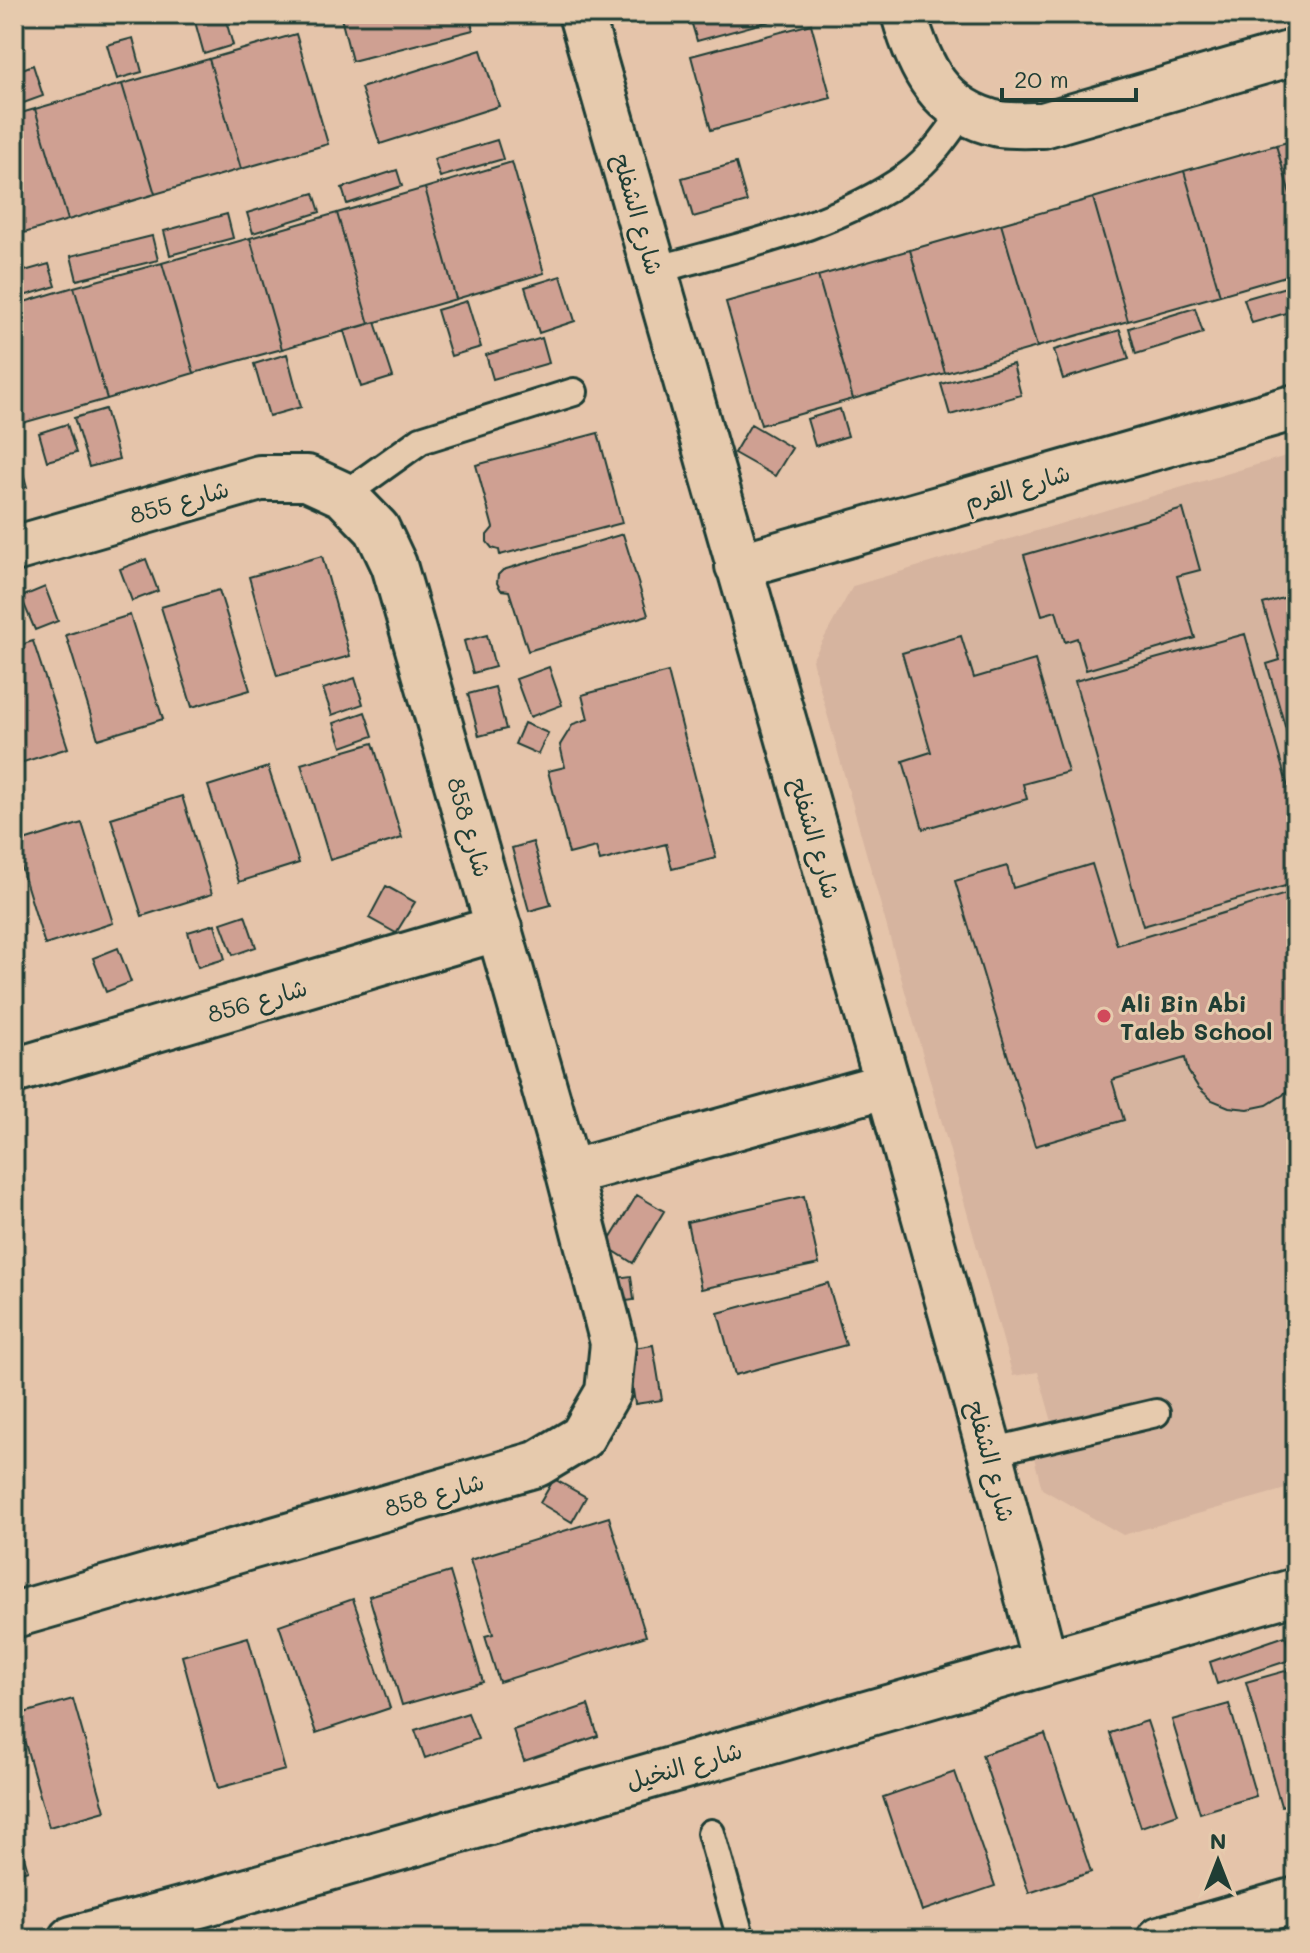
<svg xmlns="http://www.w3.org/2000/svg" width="1310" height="1953" font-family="Mali,'Playpen Sans Arabic',sans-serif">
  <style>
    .built { fill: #d6b49f }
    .building { fill: #cfa092; stroke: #1f3d34; stroke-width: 2 }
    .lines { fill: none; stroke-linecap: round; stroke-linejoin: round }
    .lane-casing { stroke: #1f3d34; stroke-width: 32 }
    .street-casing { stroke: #1f3d34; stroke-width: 50 }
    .lane { stroke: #e6caad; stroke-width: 26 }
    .street { stroke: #e6caad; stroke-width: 44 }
    .poi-dot { fill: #d1495b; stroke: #e6caad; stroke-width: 3 }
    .labels { text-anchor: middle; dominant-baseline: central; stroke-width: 6; stroke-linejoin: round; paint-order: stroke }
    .street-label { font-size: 24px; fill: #1f3d34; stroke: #e6caad }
    .poi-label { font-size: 24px; font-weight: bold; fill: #1f3d34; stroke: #e6caad; text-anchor: start }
  </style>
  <rect width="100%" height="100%" fill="#e5c4aa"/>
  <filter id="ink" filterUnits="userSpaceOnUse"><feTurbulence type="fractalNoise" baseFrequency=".0125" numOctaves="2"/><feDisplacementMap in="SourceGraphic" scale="16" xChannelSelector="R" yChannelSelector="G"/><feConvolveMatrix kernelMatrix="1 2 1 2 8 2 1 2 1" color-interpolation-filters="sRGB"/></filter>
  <g filter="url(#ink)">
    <!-- built -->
    <path class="built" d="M 1296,453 L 1296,1486 L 1123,1535 L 1042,1489 L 1029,1438 L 1054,1429 L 1038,1372 L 1013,1376 L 812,660 L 853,586 Z"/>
    <!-- building -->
    <path class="building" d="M 208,14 L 224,14 L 233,45 L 204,54 L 194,18 Z
      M 340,14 L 469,14 L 473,30 L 352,61 Z
      M 689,14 L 796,14 L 697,41 Z
      M 811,24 L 831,98 L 711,130 L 691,56 Z
      M 296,34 L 328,144 L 241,169 L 209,59 Z
      M 133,38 L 142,72 L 117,79 L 107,45 Z
      M 481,50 L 499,106 L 380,144 L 361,88 Z
      M 209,59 L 241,169 L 155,194 L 122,84 Z
      M 33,65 L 43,96 L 15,106 L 14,72 Z
      M 122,84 L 155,194 L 68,220 L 35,109 Z
      M 35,109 L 68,220 L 14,236 L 14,115 Z
      M 497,140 L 503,159 L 440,177 L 434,159 Z
      M 1296,140 L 1296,215 L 1276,145 Z
      M 1276,145 L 1296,215 L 1296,273 L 1220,295 L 1184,171 Z
      M 512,162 L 544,273 L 456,299 L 425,188 Z
      M 736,163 L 747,202 L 693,217 L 682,178 Z
      M 397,170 L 402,186 L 347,204 L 342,188 Z
      M 1184,171 L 1220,295 L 1128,321 L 1093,198 Z
      M 425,188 L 456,299 L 369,324 L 337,213 Z
      M 314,193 L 320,212 L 253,233 L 247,213 Z
      M 1093,198 L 1128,321 L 1037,347 L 1001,224 Z
      M 337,213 L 369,324 L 282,349 L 250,238 Z
      M 227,214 L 233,238 L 170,255 L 164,231 Z
      M 1001,224 L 1037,347 L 945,373 L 910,250 Z
      M 152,236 L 158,260 L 77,280 L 71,256 Z
      M 250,238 L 282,349 L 194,373 L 162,263 Z
      M 910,250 L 945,373 L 853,399 L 818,276 Z
      M 162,263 L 194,373 L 107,399 L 74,287 Z
      M 49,264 L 56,286 L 14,299 L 14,274 Z
      M 561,276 L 575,321 L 539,333 L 525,287 Z
      M 818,276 L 853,399 L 761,425 L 726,302 Z
      M 1296,284 L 1296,310 L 1252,323 L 1244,299 Z
      M 74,287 L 107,399 L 19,424 L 14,406 L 14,305 Z
      M 467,301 L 481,347 L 451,356 L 437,310 Z
      M 1195,308 L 1203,333 L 1136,354 L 1129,328 Z
      M 375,322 L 393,377 L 361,387 L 344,331 Z
      M 1120,330 L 1129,359 L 1063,379 L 1054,350 Z
      M 542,338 L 549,363 L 493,379 L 486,355 Z
      M 287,354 L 301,407 L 269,416 L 254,364 Z
      M 1013,364 L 1021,395 L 950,415 L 941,384 Z
      M 105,409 L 119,459 L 89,467 L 74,418 Z
      M 840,409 L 848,436 L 815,446 L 807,419 Z
      M 67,424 L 76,453 L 47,461 L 39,433 Z
      M 751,424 L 792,448 L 775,476 L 734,453 Z
      M 598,433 L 622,523 L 500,555 L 499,550 L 492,548 L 487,542 L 487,535 L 493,528 L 476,465 Z
      M 14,441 L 27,487 L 14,491 Z
      M 1183,509 L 1200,570 L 1177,576 L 1195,638 L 1086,670 L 1077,638 L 1065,642 L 1056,611 L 1042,615 L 1024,555 Z
      M 623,534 L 648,615 L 528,651 L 509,591 L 501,590 L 497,583 L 498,575 L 503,570 Z
      M 1296,543 L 1296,574 L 1287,545 Z
      M 322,556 L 350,656 L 277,676 L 249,577 Z
      M 146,559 L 158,591 L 132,601 L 120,569 Z
      M 45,587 L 58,621 L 35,630 L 21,597 Z
      M 219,590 L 250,690 L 192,707 L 161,607 Z
      M 1296,594 L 1296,745 L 1291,747 L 1267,664 L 1280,660 L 1263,604 Z
      M 130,615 L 163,719 L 98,739 L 66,635 Z
      M 1245,634 L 1296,816 L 1296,883 L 1143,926 L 1075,681 Z
      M 487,635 L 495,667 L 473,673 L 464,641 Z
      M 961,636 L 974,678 L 1035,660 L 1068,772 L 1023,784 L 1027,799 L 923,829 L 903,761 L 931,752 L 902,653 Z
      M 33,641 L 68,748 L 14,765 L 14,647 Z
      M 549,667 L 562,705 L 530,717 L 516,679 Z
      M 668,672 L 716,858 L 672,869 L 666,844 L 600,861 L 596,847 L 569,854 L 548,771 L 565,767 L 560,745 L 573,724 L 588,719 L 582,695 Z
      M 355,678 L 363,704 L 332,715 L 323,689 Z
      M 495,687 L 506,729 L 479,736 L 468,694 Z
      M 365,712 L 373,736 L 342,747 L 334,723 Z
      M 524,723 L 548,733 L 538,754 L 515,744 Z
      M 373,743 L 402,838 L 330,860 L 301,764 Z
      M 268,767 L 299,863 L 239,882 L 208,786 Z
      M 182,796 L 212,894 L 142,916 L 111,818 Z
      M 82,823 L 113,923 L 45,945 L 14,844 Z
      M 533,842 L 551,905 L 529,911 L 512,848 Z
      M 1092,864 L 1117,945 L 1296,891 L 1296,1081 L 1283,1095 L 1267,1105 L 1248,1109 L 1229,1107 L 1212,1100 L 1198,1087 L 1188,1071 L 1185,1058 L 1112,1080 L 1124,1120 L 1035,1146 L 955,881 L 1007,866 L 1013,888 Z
      M 386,886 L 415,902 L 396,933 L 369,918 Z
      M 245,915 L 256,947 L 233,955 L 221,923 Z
      M 215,924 L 225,959 L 198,967 L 188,932 Z
      M 118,948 L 131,982 L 106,992 L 93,958 Z
      M 637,1195 L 664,1211 L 633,1263 L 606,1246 Z
      M 804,1196 L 819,1264 L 701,1289 L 687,1222 Z
      M 631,1276 L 634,1300 L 612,1303 L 608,1279 Z
      M 828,1283 L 846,1345 L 735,1375 L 718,1313 Z
      M 653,1345 L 662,1400 L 635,1404 L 627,1349 Z
      M 554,1479 L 586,1497 L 572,1522 L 540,1503 Z
      M 609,1517 L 646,1636 L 499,1682 L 485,1636 L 493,1634 L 470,1560 Z
      M 450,1572 L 483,1682 L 402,1705 L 369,1596 Z
      M 353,1599 L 390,1708 L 316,1733 L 279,1625 Z
      M 1285,1636 L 1293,1659 L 1217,1684 L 1210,1662 Z
      M 248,1637 L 285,1770 L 218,1788 L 182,1656 Z
      M 1296,1668 L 1296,1802 L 1281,1806 L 1246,1682 Z
      M 73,1699 L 105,1811 L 49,1827 L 17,1715 Z
      M 1229,1704 L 1256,1796 L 1200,1813 L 1172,1720 Z
      M 588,1705 L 598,1736 L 524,1761 L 513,1730 Z
      M 468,1713 L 478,1739 L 425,1758 L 415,1730 Z
      M 1147,1721 L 1178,1814 L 1141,1827 L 1110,1733 Z
      M 1045,1734 L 1091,1872 L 1029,1893 L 982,1755 Z
      M 955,1772 L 995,1886 L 922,1911 L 883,1797 Z
      M 14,1824 L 28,1870 L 14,1874 Z"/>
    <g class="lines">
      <defs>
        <path id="lane" d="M 656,270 C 740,246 834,228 907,176 C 930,160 947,135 963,112
          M 344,495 L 421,440 L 574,392
          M 990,1452 L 1156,1413
          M 711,1833 L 741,1939"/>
        <path id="street" d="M 581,14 L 888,1085 L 990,1452 L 1045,1663
          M 904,14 C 919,67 940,112 999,124 C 1013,126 1029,125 1043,125 L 1296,52
          M 14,549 L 260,478 L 307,478 L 344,495 L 377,529 L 394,565 L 569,1173 L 613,1343 L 608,1392 L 582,1437 L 537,1464 L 14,1615
          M 738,566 L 1296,407
          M 14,1071 L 499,928
          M 569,1173 L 888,1085
          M 72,1939 L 203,1904 L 1296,1591
          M 1160,1939 L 1296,1900"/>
      </defs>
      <!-- lane casing -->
      <use href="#lane" class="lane-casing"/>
      <!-- street casing -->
      <use href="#street" class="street-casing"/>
      <!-- lane -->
      <use href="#lane" class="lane"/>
      <!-- street -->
      <use href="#street" class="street"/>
    </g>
  </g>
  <!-- markers -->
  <circle class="poi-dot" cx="1104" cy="1016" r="8"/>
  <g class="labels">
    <!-- street labels -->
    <g class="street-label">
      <text transform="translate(639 214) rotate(74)">شارع الشفلح</text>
      <text transform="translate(1017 486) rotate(-16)">شارع القرم</text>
      <text transform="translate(179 501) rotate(-16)">شارع 855</text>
      <text transform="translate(470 827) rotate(74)">شارع 858</text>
      <text transform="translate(816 838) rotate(74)">شارع الشفلح</text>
      <text transform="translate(257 1000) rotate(-16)">شارع 856</text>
      <text transform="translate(992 1461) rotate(75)">شارع الشفلح</text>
      <text transform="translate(434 1494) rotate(-16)">شارع 858</text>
      <text transform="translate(684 1765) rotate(-16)">شارع النخيل</text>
    </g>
    <!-- poi labels -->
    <g class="poi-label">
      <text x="1120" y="1002">Ali Bin Abi<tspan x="1120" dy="28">Taleb School</tspan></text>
    </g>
  </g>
  <!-- margin -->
  <rect width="1310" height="1953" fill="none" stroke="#e6caad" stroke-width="48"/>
  <rect x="24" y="24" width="1262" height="1905" fill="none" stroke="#1f3d34" stroke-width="3" filter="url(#ink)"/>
  <!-- north arrow -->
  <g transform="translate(1218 1861)" stroke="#e6caad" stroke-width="6" paint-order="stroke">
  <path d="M0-6L14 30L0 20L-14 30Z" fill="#1f3d34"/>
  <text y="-12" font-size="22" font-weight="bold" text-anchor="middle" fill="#1f3d34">N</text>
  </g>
  <!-- scale -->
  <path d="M1002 88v12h134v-12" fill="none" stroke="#1f3d34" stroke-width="4"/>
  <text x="1014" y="88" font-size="24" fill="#1f3d34" stroke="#e6caad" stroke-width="6" paint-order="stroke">20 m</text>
</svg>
